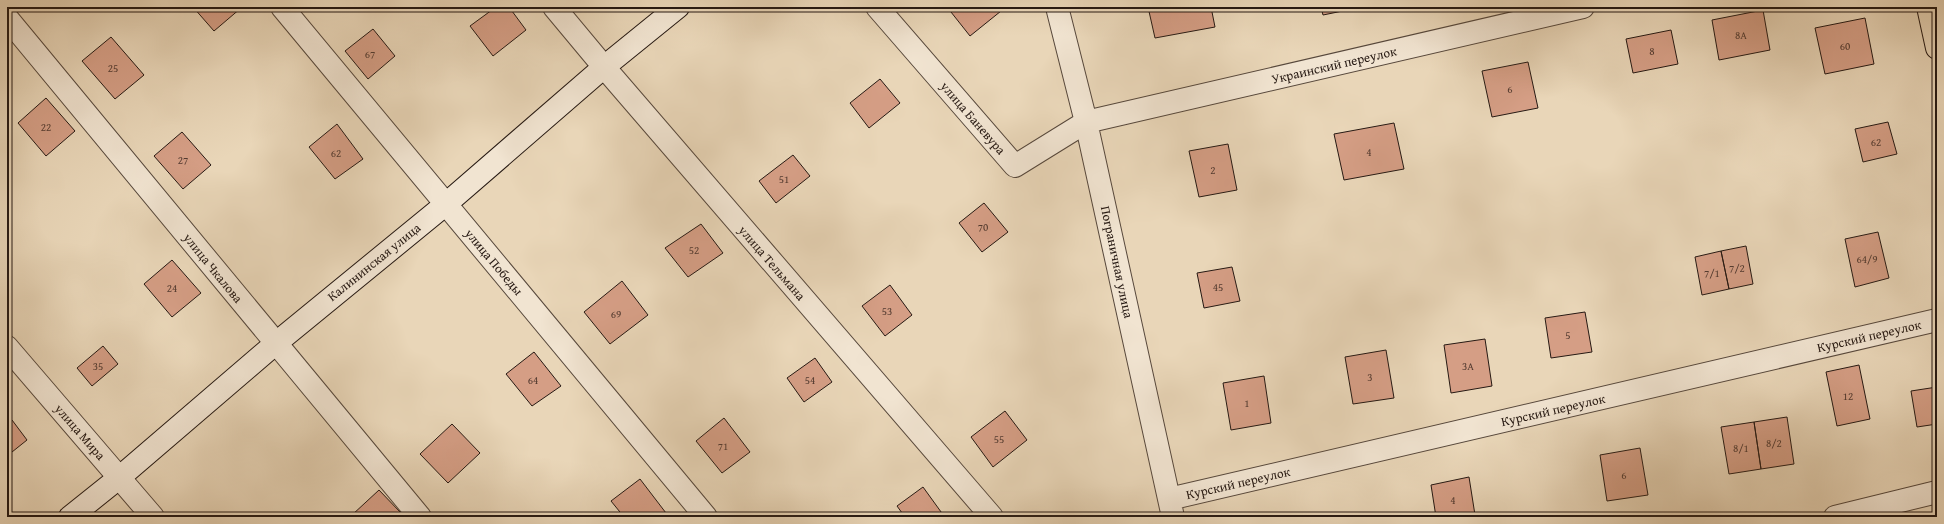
<svg xmlns="http://www.w3.org/2000/svg" width="1944" height="524" font-family="'Gentium Book Plus',serif">
  <style>
    .building { fill: #d59e85; stroke: #261913 }
    .lines { fill: none; stroke-linecap: round; stroke-linejoin: round }
    .minor-casing { stroke: #57483c; stroke-width: 24 }
    .secondary-casing { stroke: #261913; stroke-width: 24 }
    .primary-casing { stroke: #261913; stroke-width: 24 }
    .minor { stroke: #f1e4d1; stroke-width: 22 }
    .secondary { stroke: #f1e4d1; stroke-width: 22 }
    .primary { stroke: #e9d6b8; stroke-width: 22 }
    .labels { text-anchor: middle; dominant-baseline: central; stroke-width: 3; stroke-linejoin: round; paint-order: stroke }
    .number-label { font-size: 11px; fill: #523a30 }
    .street-label { font-size: 13px; fill: #261913; stroke: #f1e4d1 }
  </style>
  <rect width="100%" height="100%" fill="#e9d6b8"/>
  <filter id="stains"><feTurbulence type="fractalNoise" baseFrequency=".005" numOctaves="4"/><feColorMatrix values="0 0 0 0 .2 0 0 0 0 .09 0 0 0 0 .02 0 0 0 .5 -.17"/></filter>
  <radialGradient id="worn" r=".72"><stop offset=".6" stop-color="#630" stop-opacity="0"/><stop offset="1" stop-color="#630" stop-opacity=".3"/></radialGradient>
  <!-- building -->
  <path class="building" d="M 193,7 L 240,7 L 241,8 L 214,31 Z
    M 496,7 L 509,7 L 526,30 L 493,56 L 470,26 Z
    M 947,7 L 1006,7 L 970,36 Z
    M 1148,7 L 1211,7 L 1215,27 L 1155,38 Z
    M 1321,7 L 1362,7 L 1323,15 Z
    M 1763,10 L 1770,50 L 1719,60 L 1712,20 Z
    M 1865,18 L 1874,64 L 1825,74 L 1815,28 Z
    M 373,29 L 395,56 L 368,79 L 345,51 Z
    M 1671,30 L 1678,64 L 1633,73 L 1626,39 Z
    M 111,37 L 144,75 L 115,99 L 82,61 Z
    M 1528,62 L 1538,108 L 1492,117 L 1482,71 Z
    M 880,79 L 900,103 L 869,128 L 850,103 Z
    M 46,98 L 75,131 L 46,156 L 18,123 Z
    M 1888,122 L 1897,154 L 1863,162 L 1855,129 Z
    M 1394,123 L 1404,169 L 1344,180 L 1334,134 Z
    M 337,124 L 363,159 L 335,179 L 309,147 Z
    M 182,132 L 211,165 L 183,189 L 154,156 Z
    M 1228,144 L 1237,190 L 1199,197 L 1189,151 Z
    M 793,155 L 810,176 L 776,203 L 759,181 Z
    M 984,203 L 1008,232 L 982,252 L 959,223 Z
    M 701,224 L 723,253 L 688,277 L 665,248 Z
    M 1878,232 L 1889,278 L 1855,287 L 1845,239 Z
    M 1746,246 L 1753,284 L 1729,289 L 1721,251 Z
    M 1721,251 L 1729,289 L 1702,295 L 1695,257 Z
    M 172,260 L 201,293 L 172,317 L 144,284 Z
    M 1232,267 L 1240,301 L 1204,308 L 1197,273 Z
    M 622,281 L 648,315 L 610,344 L 584,312 Z
    M 890,285 L 912,315 L 885,336 L 862,306 Z
    M 1585,312 L 1592,352 L 1551,358 L 1545,318 Z
    M 1485,339 L 1492,386 L 1451,393 L 1444,345 Z
    M 103,346 L 118,364 L 92,386 L 77,368 Z
    M 1386,350 L 1394,398 L 1353,404 L 1345,357 Z
    M 534,352 L 561,386 L 532,406 L 506,374 Z
    M 815,358 L 832,382 L 804,402 L 787,378 Z
    M 1859,365 L 1870,419 L 1837,426 L 1826,372 Z
    M 1264,376 L 1271,423 L 1231,430 L 1223,383 Z
    M 1937,387 L 1937,424 L 1917,427 L 1911,391 Z
    M 1005,411 L 1027,440 L 993,467 L 971,437 Z
    M 1787,417 L 1794,464 L 1761,469 L 1754,422 Z
    M 724,418 L 750,452 L 722,473 L 696,441 Z
    M 12,420 L 27,440 L 7,456 L 7,424 Z
    M 1754,422 L 1761,469 L 1729,474 L 1721,427 Z
    M 452,424 L 480,453 L 448,483 L 420,454 Z
    M 1640,448 L 1648,495 L 1607,501 L 1600,455 Z
    M 1469,477 L 1475,515 L 1465,517 L 1436,517 L 1431,485 Z
    M 640,479 L 666,513 L 660,517 L 624,517 L 611,501 Z
    M 923,487 L 944,516 L 943,517 L 905,517 L 897,506 Z
    M 379,490 L 401,513 L 396,517 L 353,517 L 352,515 Z"/>
  <g class="lines">
    <defs>
      <path id="minor" d="M 282,7 L 706,517
        M 554,7 L 604,67 L 992,517
        M 877,7 L 1015,166 L 1086,122 L 1583,7
        M 1057,7 L 1086,122 L 1173,517
        M 7,18 L 420,517
        M 7,347 L 153,517
        M 1169,499 L 1937,320
        M 1835,517 L 1937,492"/>
      <path id="secondary" d="M 70,517 L 120,477 L 275,344 L 446,204 L 604,67 L 678,7"/>
      <path id="primary" d="M 1928,7 L 1937,48"/>
    </defs>
    <!-- minor casing -->
    <use href="#minor" class="minor-casing"/>
    <!-- secondary casing -->
    <use href="#secondary" class="secondary-casing"/>
    <!-- primary casing -->
    <use href="#primary" class="primary-casing"/>
    <!-- minor -->
    <use href="#minor" class="minor"/>
    <!-- secondary -->
    <use href="#secondary" class="secondary"/>
    <!-- primary -->
    <use href="#primary" class="primary"/>
  </g>
  <g class="labels">
    <!-- number labels -->
    <g class="number-label">
      <text x="1741" y="35">8А</text>
      <text x="1845" y="46">60</text>
      <text x="1652" y="51">8</text>
      <text x="370" y="54">67</text>
      <text x="113" y="68">25</text>
      <text x="1510" y="89">6</text>
      <text x="46" y="127">22</text>
      <text x="1876" y="142">62</text>
      <text x="1369" y="152">4</text>
      <text x="336" y="153">62</text>
      <text x="183" y="160">27</text>
      <text x="1213" y="170">2</text>
      <text x="784" y="179">51</text>
      <text x="983" y="227">70</text>
      <text x="694" y="250">52</text>
      <text x="1867" y="259">64/9</text>
      <text x="1737" y="268">7/2</text>
      <text x="1712" y="273">7/1</text>
      <text x="1218" y="287">45</text>
      <text x="172" y="288">24</text>
      <text x="887" y="311">53</text>
      <text x="616" y="314">69</text>
      <text x="1568" y="335">5</text>
      <text x="98" y="366">35</text>
      <text x="1468" y="366">3А</text>
      <text x="1370" y="377">3</text>
      <text x="533" y="380">64</text>
      <text x="810" y="380">54</text>
      <text x="1848" y="396">12</text>
      <text x="1247" y="403">1</text>
      <text x="999" y="439">55</text>
      <text x="1774" y="443">8/2</text>
      <text x="723" y="446">71</text>
      <text x="1741" y="448">8/1</text>
      <text x="1624" y="475">6</text>
      <text x="1453" y="500">4</text>
    </g>
    <!-- street labels -->
    <g class="street-label">
      <text transform="translate(1334 65) rotate(-13)">Украинский переулок</text>
      <text transform="translate(973 118) rotate(49)">улица Баневура</text>
      <text transform="translate(374 262) rotate(-39)">Калининская улица</text>
      <text transform="translate(494 262) rotate(50)">улица Победы</text>
      <text transform="translate(1117 262) rotate(78)">Пограничная улица</text>
      <text transform="translate(772 263) rotate(49)">улица Тельмана</text>
      <text transform="translate(213 268) rotate(51)">улица Чкалова</text>
      <text transform="translate(1869 336) rotate(-13)">Курский переулок</text>
      <text transform="translate(1553 410) rotate(-13)">Курский переулок</text>
      <text transform="translate(80 432) rotate(49)">улица Мира</text>
      <text transform="translate(1238 483) rotate(-13)">Курский переулок</text>
    </g>
  </g>
  <!-- margin -->
  <rect width="1944" height="524" fill="none" stroke="#e9d6b8" stroke-width="24"/>
  <rect x="8" y="8" width="1928" height="508" fill="none" stroke="#261913" stroke-width="2"/>
  <rect x="12" y="12" width="1920" height="500" fill="none" stroke="#261913"/>
  <rect width="100%" height="100%" filter="url(#stains)"/>
  <rect width="100%" height="100%" fill="url(#worn)"/>
</svg>
